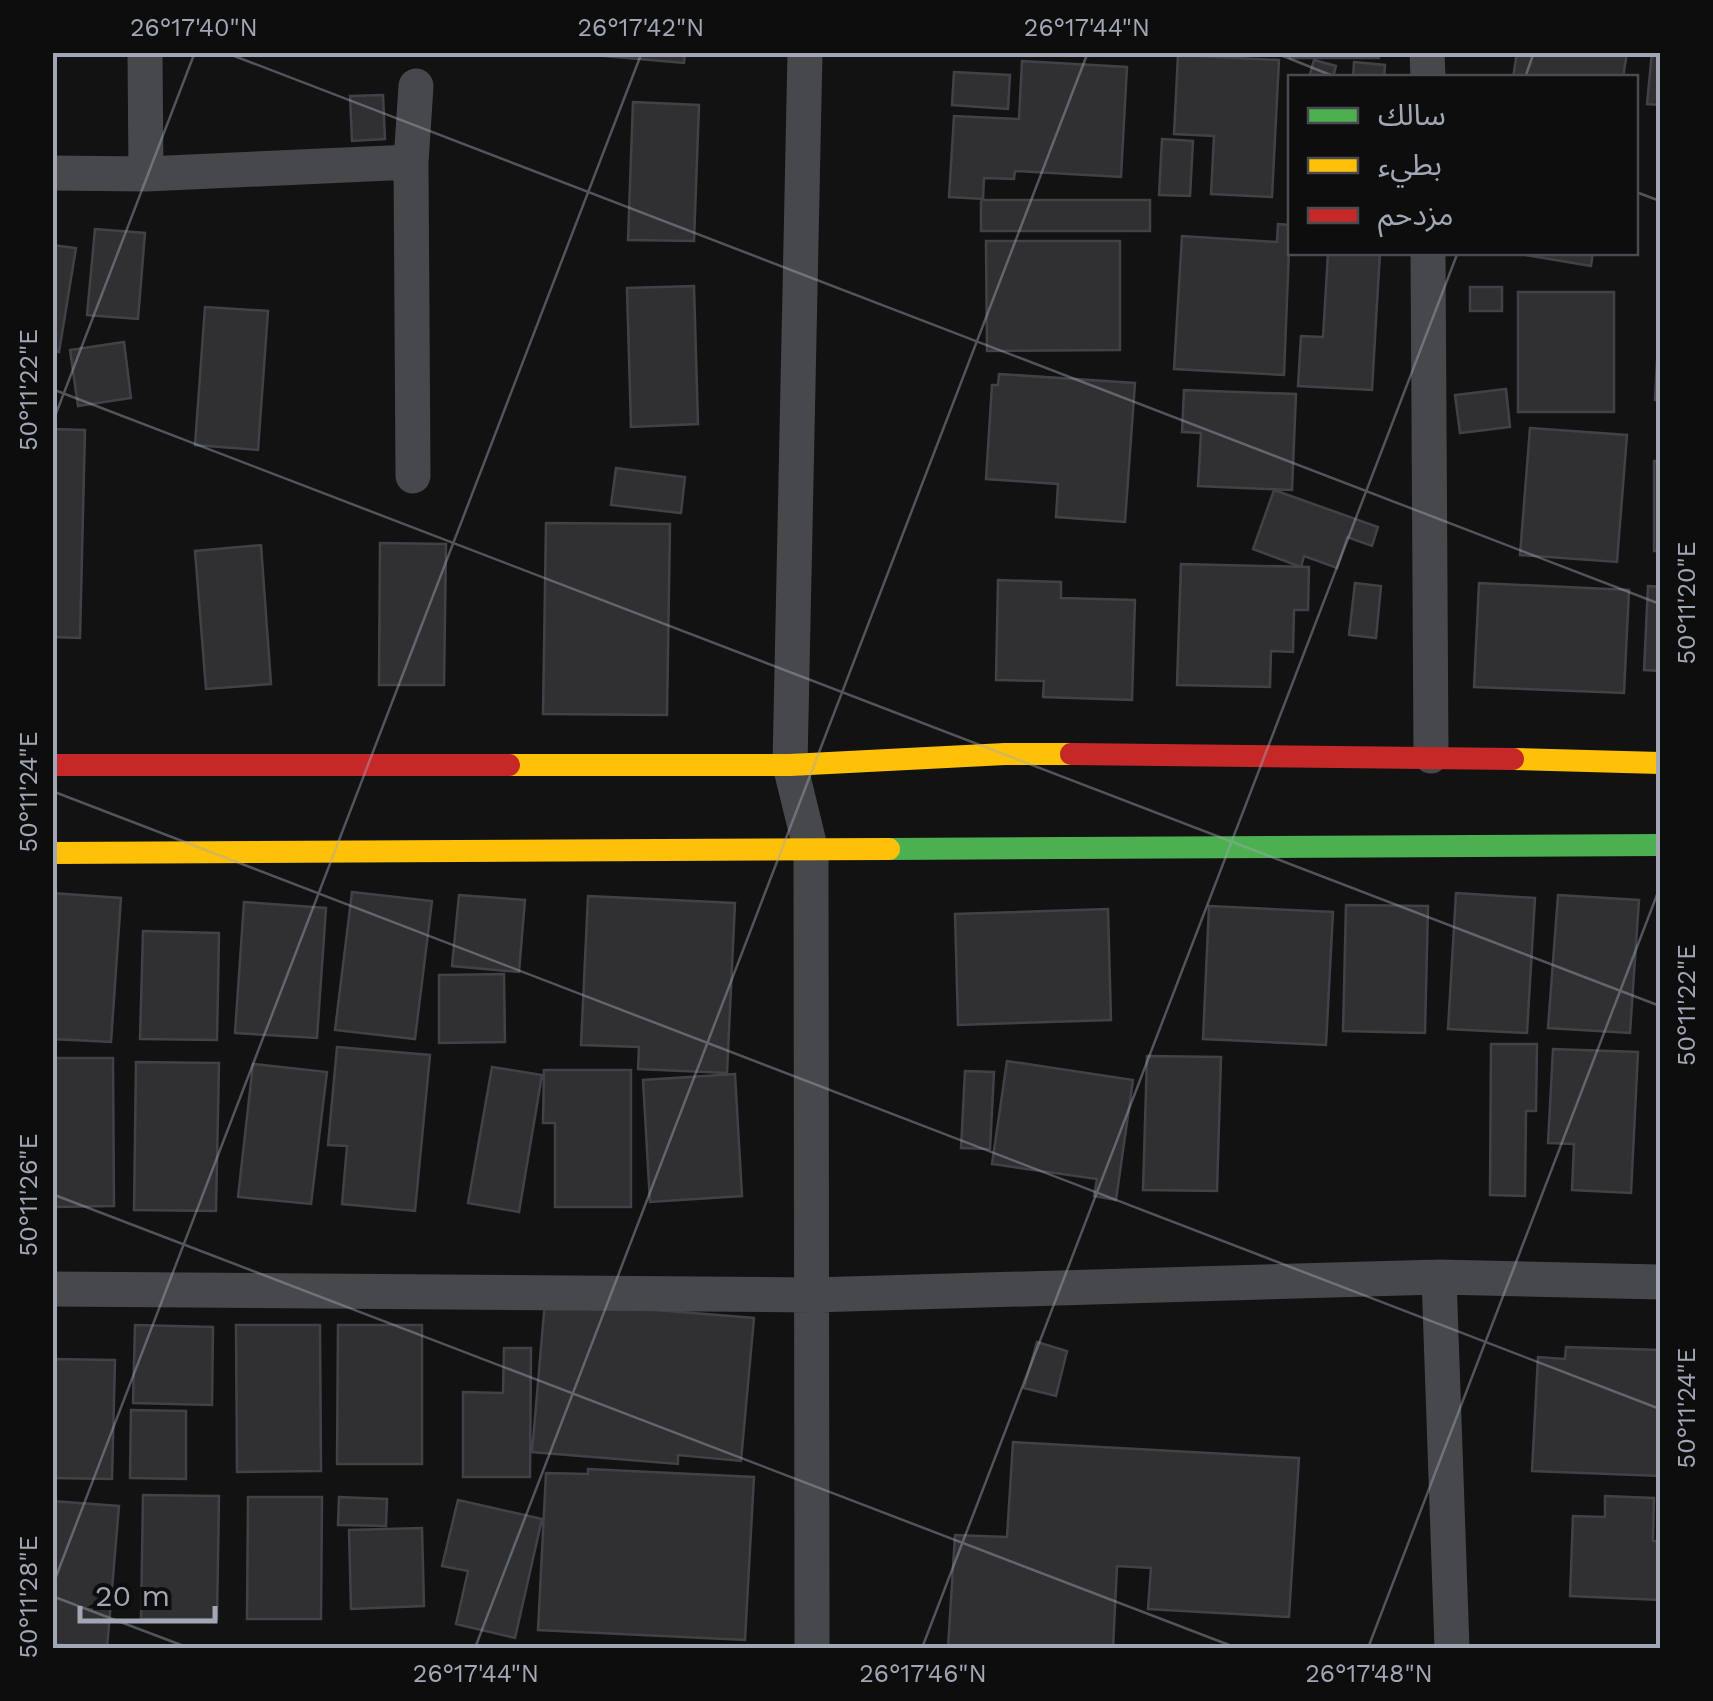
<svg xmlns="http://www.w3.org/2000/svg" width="1713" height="1701" font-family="'Work Sans','Noto Sans Arabic',sans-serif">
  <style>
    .building { fill: #303032; stroke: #414247; stroke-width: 2.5 }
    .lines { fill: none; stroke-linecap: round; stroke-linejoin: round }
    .street { stroke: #46484c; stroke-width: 35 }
    .fast { stroke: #4caf50; stroke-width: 22 }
    .slow { stroke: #ffc107; stroke-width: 22 }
    .jam { stroke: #c62828; stroke-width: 22 }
    .ticks { fill: none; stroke: #a2a7b5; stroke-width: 2.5; stroke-opacity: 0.45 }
    .neatline { fill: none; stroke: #a2a7b5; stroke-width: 4 }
    .ticks-label { font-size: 25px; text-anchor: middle; fill: #a2a7b5 }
  </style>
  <rect width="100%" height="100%" fill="#121213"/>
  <!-- building -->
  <path class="building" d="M 594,52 L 685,52 L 684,63 L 594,55 Z
    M 1290,52 L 1379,52 L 1379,58 L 1290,58 Z
    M 1517,52 L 1627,52 L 1623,78 L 1513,78 Z
    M 1652,52 L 1660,52 L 1660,105 L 1647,104 Z
    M 1178,55 L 1279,60 L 1272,197 L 1211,194 L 1214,136 L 1174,134 Z
    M 1314,60 L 1336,66 L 1333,78 L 1309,78 Z
    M 1022,61 L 1127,67 L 1121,177 L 1015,171 L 1014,179 L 984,178 L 983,199 L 949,197 L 954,116 L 1019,119 Z
    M 1354,62 L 1385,65 L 1384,78 L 1353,78 Z
    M 954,72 L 1010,75 L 1008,109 L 952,105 Z
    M 383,95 L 385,139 L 352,141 L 350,96 Z
    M 633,102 L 699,105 L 694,241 L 628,240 Z
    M 1162,139 L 1193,141 L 1190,196 L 1159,195 Z
    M 981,200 L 1150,200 L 1150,231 L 981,231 Z
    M 1278,224 L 1290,225 L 1284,375 L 1174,369 L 1182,236 L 1277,242 Z
    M 95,229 L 145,233 L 138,319 L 87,315 Z
    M 986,241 L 1120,241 L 1120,350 L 987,351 Z
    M 52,245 L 76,248 L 59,352 L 52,351 Z
    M 1317,252 L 1380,252 L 1372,390 L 1298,386 L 1301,336 L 1323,337 L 1328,253 Z
    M 1508,252 L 1593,252 L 1591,266 Z
    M 694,286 L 698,424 L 631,427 L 627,288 Z
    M 1470,287 L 1502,287 L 1502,311 L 1470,311 Z
    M 1518,292 L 1614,292 L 1614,412 L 1518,412 Z
    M 1660,303 L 1660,401 L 1655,400 Z
    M 205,307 L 268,311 L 258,450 L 195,445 Z
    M 124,342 L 131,398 L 78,406 L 70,350 Z
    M 999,374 L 1135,383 L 1125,522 L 1056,517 L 1058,484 L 986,479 L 992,385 L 998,385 Z
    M 1506,389 L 1510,427 L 1460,433 L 1455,395 Z
    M 1184,390 L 1296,394 L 1292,490 L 1198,486 L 1201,433 L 1182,432 Z
    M 1530,428 L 1627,435 L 1617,562 L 1520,555 Z
    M 52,429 L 85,430 L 80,638 L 52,637 Z
    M 1654,461 L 1660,461 L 1660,551 L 1654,551 Z
    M 616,468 L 685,477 L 681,513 L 611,505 Z
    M 1274,490 L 1378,527 L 1372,546 L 1347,537 L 1337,568 L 1304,556 L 1301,567 L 1253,549 Z
    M 546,523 L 670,524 L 667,715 L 543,714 Z
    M 380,543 L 446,544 L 444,685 L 379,685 Z
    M 261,545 L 271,684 L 206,689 L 195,551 Z
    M 1181,564 L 1309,567 L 1308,610 L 1294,610 L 1293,652 L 1271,651 L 1270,687 L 1177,685 Z
    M 998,580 L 1061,582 L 1061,598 L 1135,600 L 1132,700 L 1043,697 L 1044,681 L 996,680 Z
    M 1355,583 L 1381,586 L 1376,638 L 1349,635 Z
    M 1479,583 L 1629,590 L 1624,693 L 1474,687 Z
    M 1648,586 L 1660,587 L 1660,671 L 1644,670 Z
    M 352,892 L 432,901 L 415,1039 L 335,1030 Z
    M 52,893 L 121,898 L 111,1042 L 52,1039 Z
    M 1456,893 L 1535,898 L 1527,1033 L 1448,1029 Z
    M 459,895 L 525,900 L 519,972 L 452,966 Z
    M 1558,895 L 1639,900 L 1630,1033 L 1548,1028 Z
    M 588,896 L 735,903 L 727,1073 L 638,1069 L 639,1047 L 581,1045 Z
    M 244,902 L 326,908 L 317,1038 L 235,1033 Z
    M 1346,905 L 1428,906 L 1425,1033 L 1343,1031 Z
    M 1209,906 L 1333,912 L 1326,1045 L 1203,1039 Z
    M 1108,909 L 1111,1020 L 958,1025 L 955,914 Z
    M 143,931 L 219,933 L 217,1040 L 140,1039 Z
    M 504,974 L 505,1042 L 439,1043 L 439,975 Z
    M 1491,1044 L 1537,1044 L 1536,1111 L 1526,1111 L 1525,1196 L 1490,1195 Z
    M 337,1047 L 430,1055 L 415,1211 L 342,1204 L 347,1146 L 328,1145 Z
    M 1553,1049 L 1638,1052 L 1631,1193 L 1572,1190 L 1574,1144 L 1548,1143 Z
    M 1147,1056 L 1221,1057 L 1217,1191 L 1143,1190 Z
    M 52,1058 L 113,1058 L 114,1206 L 52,1207 Z
    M 1007,1061 L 1133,1080 L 1116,1200 L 1094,1196 L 1097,1179 L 992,1164 Z
    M 136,1062 L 219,1063 L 216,1211 L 134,1210 Z
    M 253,1064 L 327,1072 L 311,1204 L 238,1197 Z
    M 492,1067 L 542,1075 L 519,1212 L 468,1203 Z
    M 544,1070 L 631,1070 L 631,1207 L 555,1207 L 555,1123 L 543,1123 Z
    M 965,1071 L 994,1072 L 990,1149 L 961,1148 Z
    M 735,1074 L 742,1196 L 650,1202 L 643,1080 Z
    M 545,1301 L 754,1318 L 741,1461 L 678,1455 L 678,1464 L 532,1452 Z
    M 135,1325 L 213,1327 L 212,1405 L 133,1403 Z
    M 236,1325 L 320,1325 L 321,1471 L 237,1472 Z
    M 338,1325 L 422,1325 L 422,1464 L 337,1464 Z
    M 1037,1342 L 1067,1351 L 1056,1396 L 1024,1388 Z
    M 1566,1347 L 1660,1350 L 1660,1476 L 1532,1471 L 1538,1357 L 1565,1359 Z
    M 504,1348 L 531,1348 L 530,1477 L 463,1477 L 463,1392 L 503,1393 Z
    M 52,1359 L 115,1360 L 112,1479 L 52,1478 Z
    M 131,1410 L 186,1411 L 186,1479 L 130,1478 Z
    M 1013,1442 L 1299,1458 L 1289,1617 L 1148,1609 L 1151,1568 L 1117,1566 L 1113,1648 L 948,1648 L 955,1535 L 1007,1537 Z
    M 588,1469 L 754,1477 L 745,1640 L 538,1630 L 546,1473 L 588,1474 Z
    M 143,1495 L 219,1496 L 217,1619 L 141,1619 Z
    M 1605,1496 L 1654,1498 L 1653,1541 L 1660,1541 L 1660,1600 L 1570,1596 L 1573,1516 L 1605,1517 Z
    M 248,1497 L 322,1497 L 321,1619 L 247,1619 Z
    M 339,1497 L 387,1499 L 386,1526 L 338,1525 Z
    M 458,1500 L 542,1519 L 515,1638 L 456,1624 L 468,1571 L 442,1566 Z
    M 52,1501 L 119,1506 L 107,1648 L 52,1644 Z
    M 422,1528 L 424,1606 L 351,1609 L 349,1530 Z"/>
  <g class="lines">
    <!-- street -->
    <path class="street" d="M 145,52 L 146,174
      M 805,52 L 790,765 L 811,851 L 812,1648
      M 1427,52 L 1428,78
      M 52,173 L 146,174 L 411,162
      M 1428,252 L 1431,756
      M 413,476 L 411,162 L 416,86
      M 1439,1277 L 1452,1648
      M 52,1289 L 812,1295 L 1439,1277 L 1660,1282"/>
    <!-- fast -->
    <path class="fast" d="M 889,849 L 1660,845"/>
    <!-- slow -->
    <path class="slow" d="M 1513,759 L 1660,763
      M 509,765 L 790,765 L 1005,754 L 1071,754
      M 52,853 L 889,849"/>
    <!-- jam -->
    <path class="jam" d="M 1071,754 L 1513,759
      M 52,765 L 509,765"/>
  </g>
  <!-- ticks -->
  <path class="ticks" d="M 224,52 L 1660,604M 1273,52 L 1338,78M 1525,78 L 1534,52M 1636,192 L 1660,201M 52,389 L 1660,1006M 52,424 L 195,52M 52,791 L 1660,1409M 52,1194 L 1237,1648M 52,1587 L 642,52M 52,1596 L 189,1648M 475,1648 L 1088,52M 922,1648 L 1458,252M 1368,1648 L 1660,887"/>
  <!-- border -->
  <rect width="1713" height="1701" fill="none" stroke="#0d0d0e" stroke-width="110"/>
  <!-- legend -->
  <rect x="1288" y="75" width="350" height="180" fill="#0d0d0e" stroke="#494b51" stroke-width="2.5"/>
  <rect x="1308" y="108" width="50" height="15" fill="#4caf50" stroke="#494b51" stroke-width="2.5"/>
  <text x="1378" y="125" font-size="30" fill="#a2a7b5">سالك</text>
  <rect x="1308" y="158" width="50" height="15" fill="#ffc107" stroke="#494b51" stroke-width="2.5"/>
  <text x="1378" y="175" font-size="30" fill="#a2a7b5">بطيء</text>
  <rect x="1308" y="208" width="50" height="15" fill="#c62828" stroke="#494b51" stroke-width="2.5"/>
  <text x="1378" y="225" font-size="30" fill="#a2a7b5">مزدحم</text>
  <!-- scale -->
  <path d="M80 1606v15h135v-15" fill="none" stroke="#a2a7b5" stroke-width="5"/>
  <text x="95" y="1606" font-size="30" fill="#a2a7b5" stroke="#0d0d0e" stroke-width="8" paint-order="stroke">20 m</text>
  <rect x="55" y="55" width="1603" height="1591" class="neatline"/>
  <g class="ticks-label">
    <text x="194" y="36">26°17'40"N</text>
    <text x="641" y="36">26°17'42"N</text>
    <text x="1087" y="36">26°17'44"N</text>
    <text transform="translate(28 390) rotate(-90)" y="9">50°11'22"E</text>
    <text transform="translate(1686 603) rotate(-90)" y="9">50°11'20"E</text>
    <text transform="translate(28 792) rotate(-90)" y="9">50°11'24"E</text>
    <text transform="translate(1686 1005) rotate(-90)" y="9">50°11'22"E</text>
    <text transform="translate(28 1195) rotate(-90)" y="9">50°11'26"E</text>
    <text transform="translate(1686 1408) rotate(-90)" y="9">50°11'24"E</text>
    <text transform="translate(28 1597) rotate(-90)" y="9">50°11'28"E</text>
    <text x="476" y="1682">26°17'44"N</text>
    <text x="923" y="1682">26°17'46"N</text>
    <text x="1369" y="1682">26°17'48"N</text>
  </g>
</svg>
